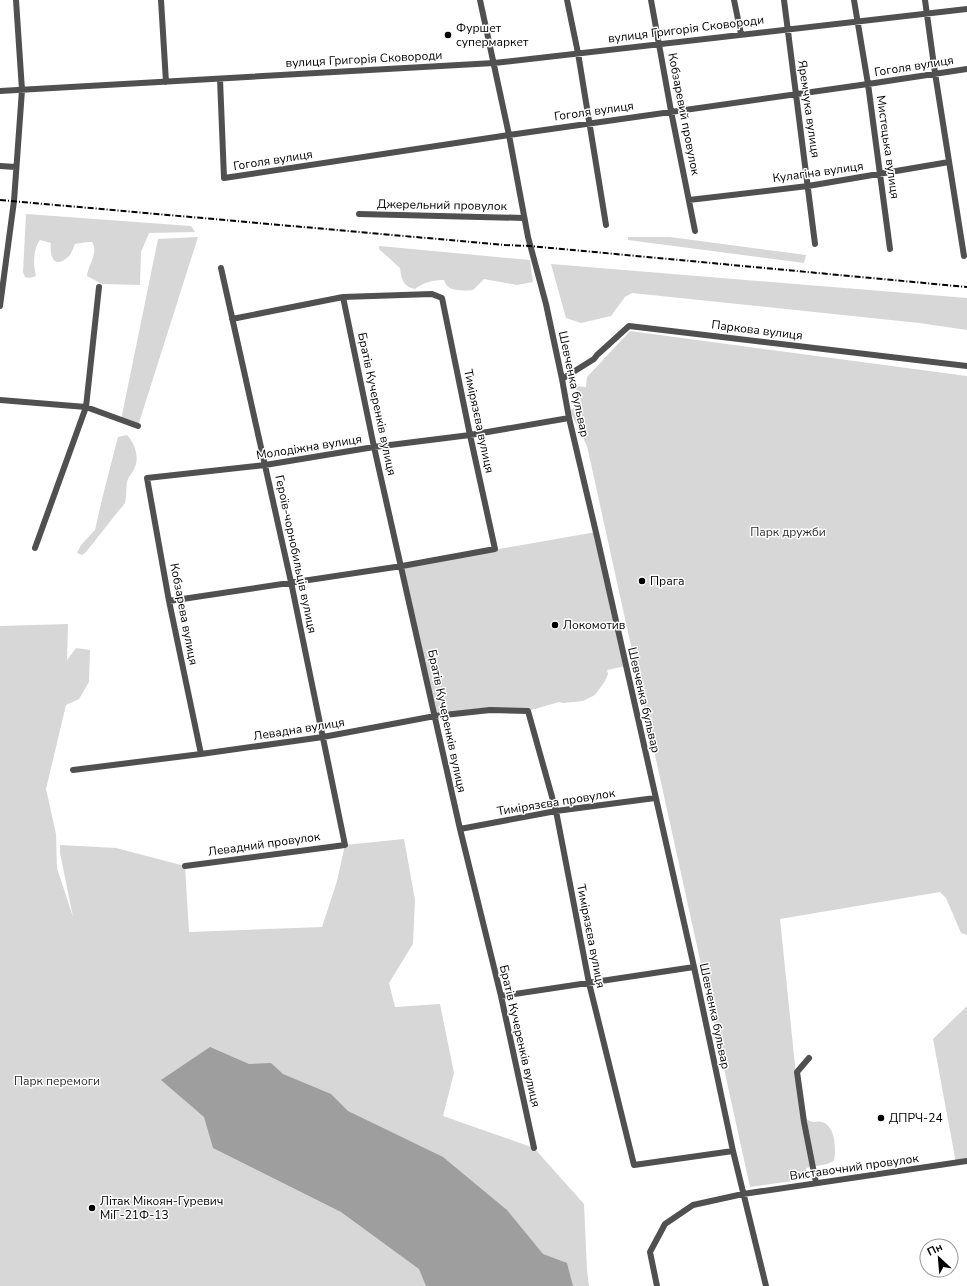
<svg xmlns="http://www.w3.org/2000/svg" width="967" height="1286" font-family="'Nunito Sans',sans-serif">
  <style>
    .green { fill: #d7d7d7 }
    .water { fill: #9e9e9e }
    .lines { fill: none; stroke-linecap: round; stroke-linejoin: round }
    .minor { stroke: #505050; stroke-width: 6 }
    .rail { stroke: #000; stroke-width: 2; stroke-dasharray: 6 2 1 2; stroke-linecap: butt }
    .poi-dot { fill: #000; stroke: #fff; stroke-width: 1.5 }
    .labels { text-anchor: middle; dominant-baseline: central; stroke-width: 3; stroke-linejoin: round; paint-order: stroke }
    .poi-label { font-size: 12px; fill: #000; stroke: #fff; text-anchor: start }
    .street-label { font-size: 12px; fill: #000; stroke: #fff }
    .park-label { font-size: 12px; fill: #2e2e2e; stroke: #fff }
  </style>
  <rect width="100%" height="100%" fill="#fff"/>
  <!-- green -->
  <path class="green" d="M 26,214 L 191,226 L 195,232 L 149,233 L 141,252 L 140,285 L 102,284 L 87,276 C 88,265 99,253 92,242 L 88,242 L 75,244 C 73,248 72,253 69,256 C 55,270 49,257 51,243 L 40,240 C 33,249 33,265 36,276 L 29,278 L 25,277 L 23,272 Z
    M 198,237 L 138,426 L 121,420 L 158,239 Z
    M 628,237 L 670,237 L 806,255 L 804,263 L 628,240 Z
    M 379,246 L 530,260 L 533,282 L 517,285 L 484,279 L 473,290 C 467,291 452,291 447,286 C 446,285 445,282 444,280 C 433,280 424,282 415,289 C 404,287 401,279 400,268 L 379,249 Z
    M 551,264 L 967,298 L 967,330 L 919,323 L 632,293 L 625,297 L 611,316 L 581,323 L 566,318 Z
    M 630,331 L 967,376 L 967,935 L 961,933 L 946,898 L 940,892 L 780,919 L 800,1114 C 804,1117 808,1121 813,1122 C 816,1122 819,1121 822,1122 C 836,1126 836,1150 834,1161 L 827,1164 L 806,1168 L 807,1179 L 750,1187 L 587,446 L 570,411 L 581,402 L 575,386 L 586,387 L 587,377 Z
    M 127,435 C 135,443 140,459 134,469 C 132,474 127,478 127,483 C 125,492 129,502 120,509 L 86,552 L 82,555 L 77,553 L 81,545 L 95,530 L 103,495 L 118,437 Z
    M 596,532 L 626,666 L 607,670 L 608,674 L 605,681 L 595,695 L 583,701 L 563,703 L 559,702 L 528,711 L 435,716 L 402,566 Z
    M 68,624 L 67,660 L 76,648 L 90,650 L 89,682 L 79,699 L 66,705 L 46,789 L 56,834 L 57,868 L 73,917 L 60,853 L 60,845 L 116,848 L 185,866 L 189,932 L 322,927 L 337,881 L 345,845 L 404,839 L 415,900 L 413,944 L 389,983 L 395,1007 L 440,1004 L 454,1073 L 443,1116 L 534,1148 L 584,1204 L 587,1270 L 589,1286 L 0,1286 L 0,626 Z
    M 967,1006 L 967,1161 L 956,1163 L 933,1039 Z"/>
  <!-- water -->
  <path class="water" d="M 210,1047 L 249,1064 L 271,1063 L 283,1074 L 331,1094 L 348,1111 L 443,1157 L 507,1210 L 543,1254 L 567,1263 L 573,1286 L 426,1286 L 419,1269 L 341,1212 L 213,1148 L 204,1117 L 161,1080 Z"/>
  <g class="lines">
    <!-- minor -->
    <path class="minor" d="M 161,0 L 166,82
      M 480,0 L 509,135 L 528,237 L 546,304 L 562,379 L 569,418 L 598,541 L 694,967 L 733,1151 L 766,1286
      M 567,0 L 578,53 L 606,225
      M 651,0 L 671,111 L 695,231
      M 734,0 L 741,34
      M 784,0 L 815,244
      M 854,0 L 868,84 L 890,249
      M 925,0 L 935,73 L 964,256
      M 220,79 L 224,178 L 509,135 L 868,84 L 967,69
      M 0,91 L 494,63 L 967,9
      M 0,166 L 16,167
      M 689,200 L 808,186 L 949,162
      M 359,214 L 524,218
      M 343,297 L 374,447 L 460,829 L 501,996 L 534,1148
      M 0,306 L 14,201 L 22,90 L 16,0
      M 562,379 L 594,359 L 597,355 L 629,326 L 967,366
      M 0,400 L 86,407 L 138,426
      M 35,548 L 86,407 L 99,287
      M 169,601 L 402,566 L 495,549 L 470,435 L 442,298 L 432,294 L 343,297 L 232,319
      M 201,754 L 169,601 L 147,478 L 265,465 L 374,447 L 470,435 L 569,418
      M 73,770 L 201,754 L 323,737 L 435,716 L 490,710 L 528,711 L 556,811 L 589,983 L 634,1165 L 733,1151
      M 460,829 L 556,811 L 655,798
      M 185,866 L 345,845 L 291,582 L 221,268
      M 501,996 L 694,967
      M 809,1058 L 797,1072 L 804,1122 L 816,1183
      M 657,1286 L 650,1252 L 665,1224 L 693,1205 L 743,1194 L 967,1161"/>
    <!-- rail -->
    <path class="rail" d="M 0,200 L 505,245 L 530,246 L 967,287"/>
  </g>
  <!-- markers -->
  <g class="poi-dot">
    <circle cx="448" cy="35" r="4"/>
    <circle cx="642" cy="581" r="4"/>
    <circle cx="555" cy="625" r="4"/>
    <circle cx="881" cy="1118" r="4"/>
    <circle cx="92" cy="1208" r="4"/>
  </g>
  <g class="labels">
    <!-- poi labels -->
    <g class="poi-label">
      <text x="456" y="28">Фуршет<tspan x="456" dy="14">супермаркет</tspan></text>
      <text x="650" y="581">Прага</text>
      <text x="563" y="625">Локомотив</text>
      <text x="889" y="1118">ДПРЧ-24</text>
      <text x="100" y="1201">Літак Мікоян-Гуревич<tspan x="100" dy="14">МiГ-21Ф-13</tspan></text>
    </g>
    <!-- street labels -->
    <g class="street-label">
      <text transform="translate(686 29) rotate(-7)">вулиця Григорія Сковороди</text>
      <text transform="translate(364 59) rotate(-3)">вулиця Григорія Сковороди</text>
      <text transform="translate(914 66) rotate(-9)">Гоголя вулиця</text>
      <text transform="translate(809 109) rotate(82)">Яремчука вулиця</text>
      <text transform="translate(594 111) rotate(-8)">Гоголя вулиця</text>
      <text transform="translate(684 114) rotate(79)">Кобзаревий провулок</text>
      <text transform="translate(888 147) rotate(82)">Мистецька вулиця</text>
      <text transform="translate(273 160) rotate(-9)">Гоголя вулиця</text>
      <text transform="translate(818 172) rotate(-8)">Кулагіна вулиця</text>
      <text transform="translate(442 205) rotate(1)">Джерельний провулок</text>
      <text transform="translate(757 330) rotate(7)">Паркова вулиця</text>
      <text transform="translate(574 384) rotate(78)">Шевченка бульвар</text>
      <text transform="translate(377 404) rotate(78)">Братів Кучеренків вулиця</text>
      <text transform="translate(479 421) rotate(78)">Тимірязєва вулиця</text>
      <text transform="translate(309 447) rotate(-9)">Молодіжна вулиця</text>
      <text transform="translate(296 554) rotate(78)">Героїв-чорнобильців вулиця</text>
      <text transform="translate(184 614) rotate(79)">Кобзарева вулиця</text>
      <text transform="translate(644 700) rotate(77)">Шевченка бульвар</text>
      <text transform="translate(447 721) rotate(78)">Братів Кучеренків вулиця</text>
      <text transform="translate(299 729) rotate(-9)">Левадна вулиця</text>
      <text transform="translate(556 802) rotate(-9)">Тимірязєва провулок</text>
      <text transform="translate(264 844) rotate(-8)">Левадний провулок</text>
      <text transform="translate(591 936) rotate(79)">Тимірязєва вулиця</text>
      <text transform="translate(715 1016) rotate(78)">Шевченка бульвар</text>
      <text transform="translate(520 1036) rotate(77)">Братів Кучеренків вулиця</text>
      <text transform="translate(854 1167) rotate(-8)">Виставочний провулок</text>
    </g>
    <!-- park labels -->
    <g class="park-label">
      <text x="788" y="532">Парк дружби</text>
      <text x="57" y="1081">Парк перемоги</text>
    </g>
  </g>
  <!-- north arrow -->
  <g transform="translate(939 1258) rotate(334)"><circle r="19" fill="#ffffff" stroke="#999999"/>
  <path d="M0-3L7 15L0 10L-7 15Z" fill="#000000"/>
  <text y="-6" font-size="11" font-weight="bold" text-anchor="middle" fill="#000000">Пн</text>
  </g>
</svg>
